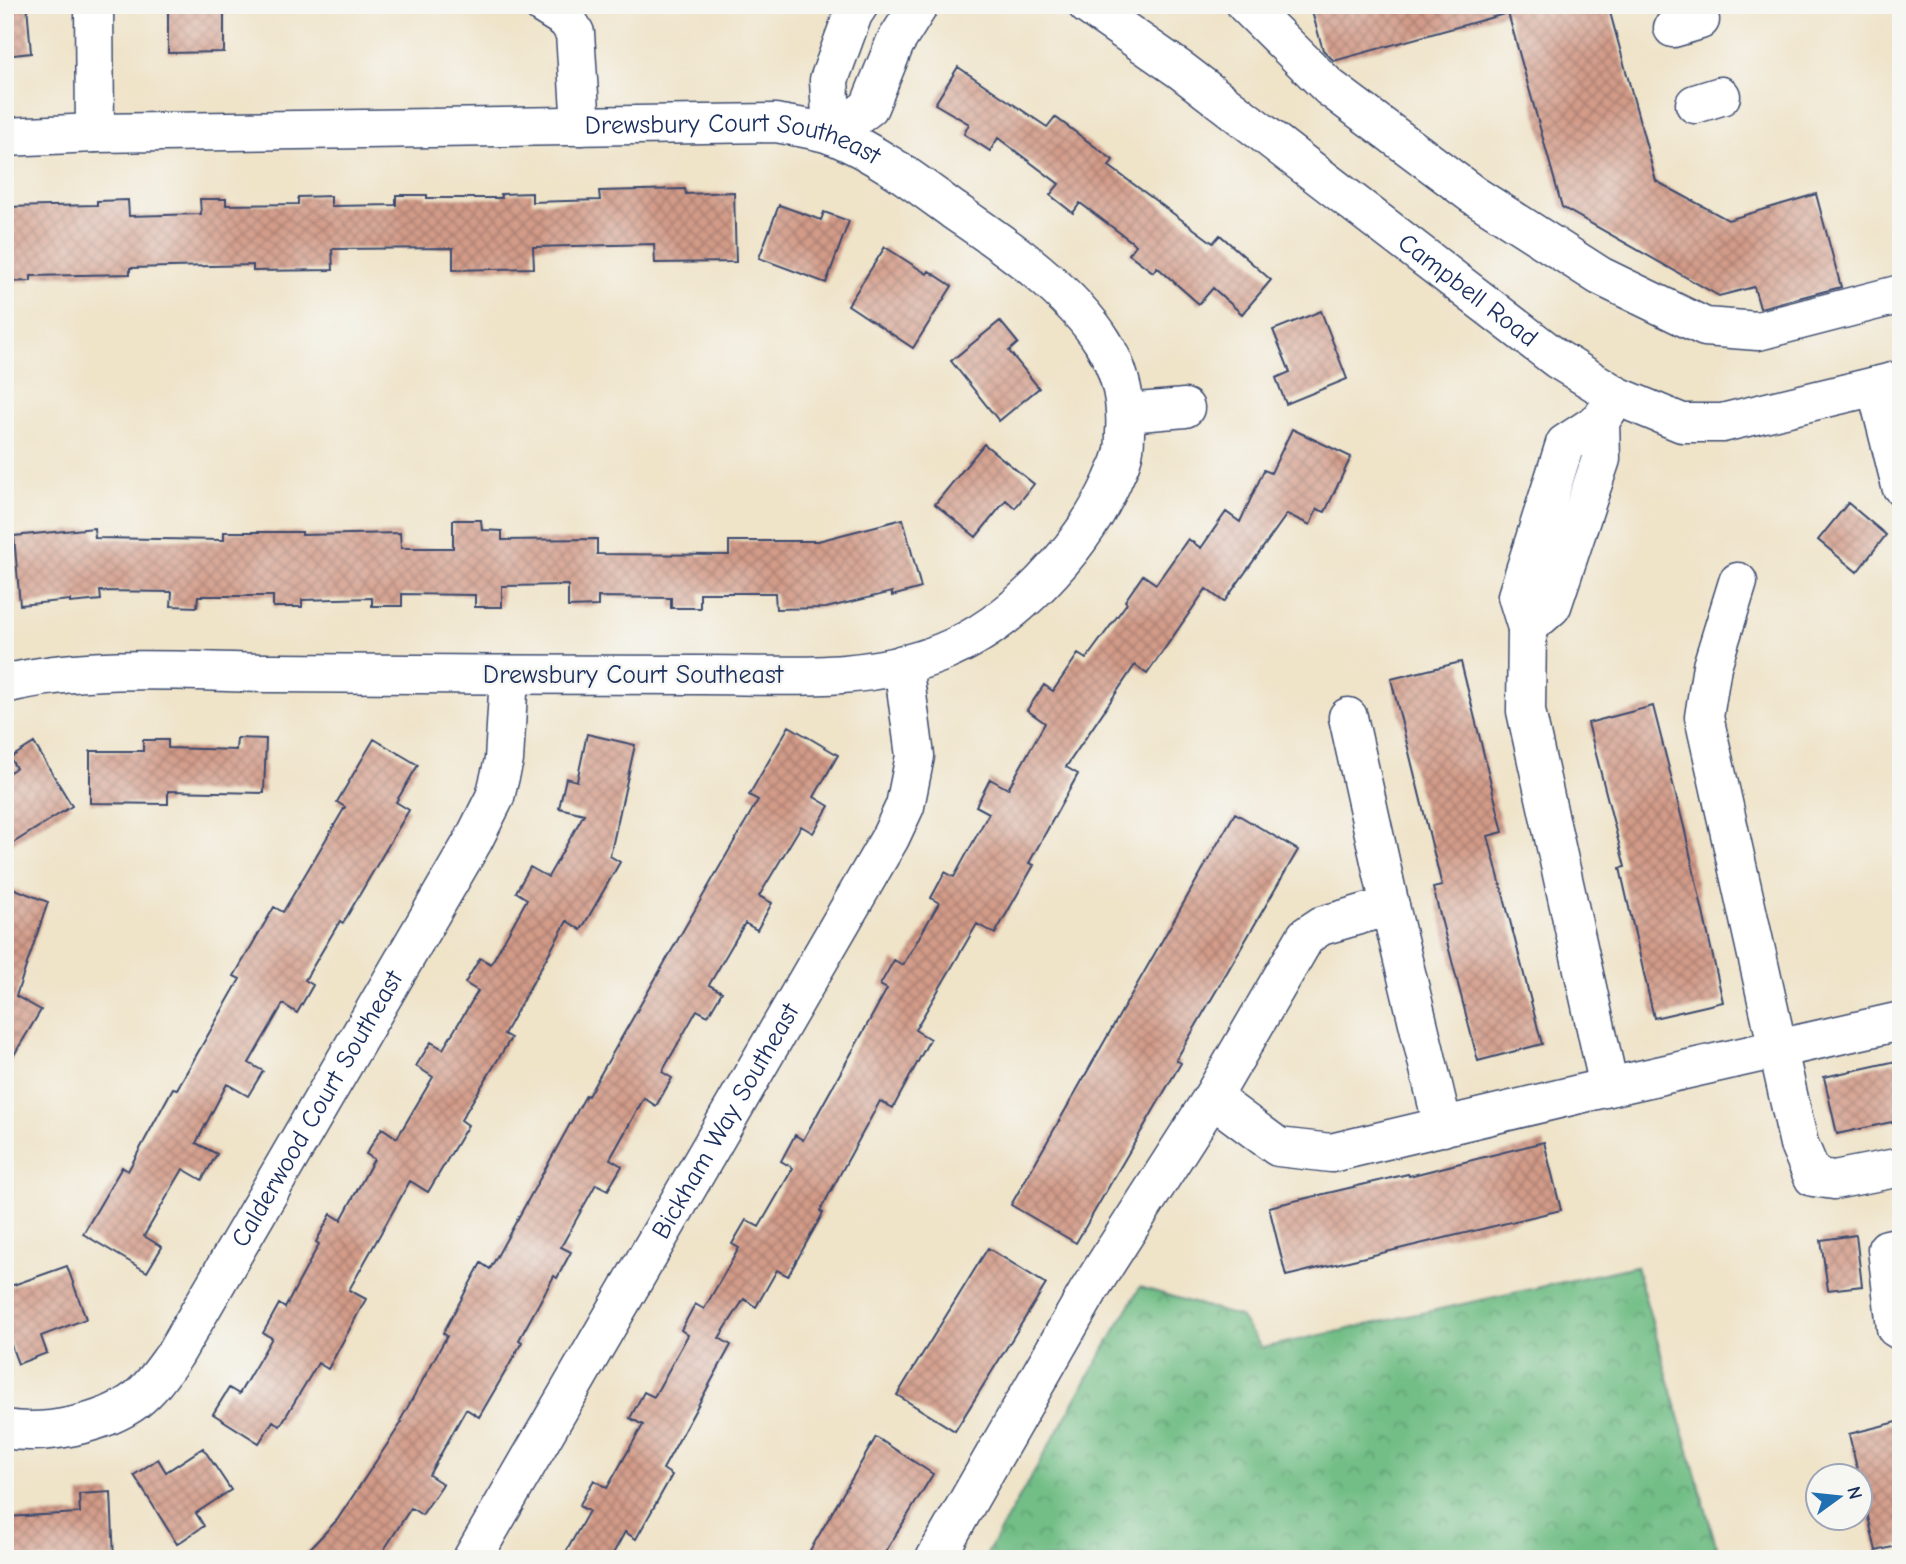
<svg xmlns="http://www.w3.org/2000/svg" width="1906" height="1564" font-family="'Comic Neue',sans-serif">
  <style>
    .forest { fill: url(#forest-crowns); stroke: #467672; stroke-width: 2 }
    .building { fill: url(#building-cross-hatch) }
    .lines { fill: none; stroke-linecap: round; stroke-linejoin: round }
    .minor-casing { stroke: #3b4a6e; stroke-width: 41 }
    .minor { stroke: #fff; stroke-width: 38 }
    .labels { text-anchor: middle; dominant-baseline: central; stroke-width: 5; stroke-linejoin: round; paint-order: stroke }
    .street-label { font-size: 26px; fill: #1b2f5e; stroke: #f6f6f2 }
  </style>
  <defs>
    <pattern id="forest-crowns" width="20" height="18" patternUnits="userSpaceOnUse" patternTransform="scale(1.75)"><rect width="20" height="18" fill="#72be86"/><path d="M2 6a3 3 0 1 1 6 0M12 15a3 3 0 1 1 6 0" fill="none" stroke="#5d9b71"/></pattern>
    <pattern id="building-cross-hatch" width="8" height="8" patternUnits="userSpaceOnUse" patternTransform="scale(1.75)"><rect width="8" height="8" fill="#d39b88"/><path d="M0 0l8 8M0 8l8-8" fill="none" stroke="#aa7f72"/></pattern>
  </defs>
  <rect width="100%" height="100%" fill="#f6f6f2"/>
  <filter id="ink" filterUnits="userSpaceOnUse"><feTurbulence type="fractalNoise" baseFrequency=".0143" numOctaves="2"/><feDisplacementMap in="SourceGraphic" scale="14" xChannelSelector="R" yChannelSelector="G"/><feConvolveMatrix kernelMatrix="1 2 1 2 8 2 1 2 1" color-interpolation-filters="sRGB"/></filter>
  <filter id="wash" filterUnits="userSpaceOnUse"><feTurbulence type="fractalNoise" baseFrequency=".00686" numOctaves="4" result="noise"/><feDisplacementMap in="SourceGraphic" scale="28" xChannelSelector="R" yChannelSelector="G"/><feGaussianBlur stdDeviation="1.57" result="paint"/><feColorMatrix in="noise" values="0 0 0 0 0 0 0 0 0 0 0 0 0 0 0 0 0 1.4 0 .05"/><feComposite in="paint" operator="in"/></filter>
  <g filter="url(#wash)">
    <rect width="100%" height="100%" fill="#efe3c8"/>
    <!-- forest -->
    <path class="forest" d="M 1636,1266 L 1720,1559 L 984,1559 L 1140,1287 L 1240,1317 L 1262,1348 Z"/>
    <g id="blocks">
      <!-- building -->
      <path class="building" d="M 5,5 L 27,5 L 31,53 L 5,56 Z
        M 168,5 L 224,5 L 224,52 L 168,53 Z
        M 1310,5 L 1608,5 L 1656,181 L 1728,220 L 1816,194 L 1841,287 L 1760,308 L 1754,287 L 1719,296 L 1562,207 L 1508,13 L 1334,61 L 1323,50 Z
        M 958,67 L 1047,127 L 1055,117 L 1113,160 L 1109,166 L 1213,243 L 1220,235 L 1271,280 L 1242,314 L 1213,288 L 1199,304 L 1157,267 L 1153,272 L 1129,254 L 1136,245 L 1080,203 L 1073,213 L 1050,195 L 1059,184 L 998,138 L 990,151 L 964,134 L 969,124 L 935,104 Z
        M 685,189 L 686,194 L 734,192 L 736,262 L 655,263 L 654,244 L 533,247 L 534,268 L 453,270 L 453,248 L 332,249 L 333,270 L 253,271 L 253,265 L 130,268 L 130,274 L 31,276 L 31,281 L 5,282 L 5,207 L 97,205 L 97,201 L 128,200 L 129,216 L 201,214 L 200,199 L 226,199 L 226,205 L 298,204 L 298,197 L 331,196 L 331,206 L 396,205 L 396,195 L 427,195 L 427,198 L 502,198 L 501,194 L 532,193 L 532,202 L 600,200 L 599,191 Z
        M 779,205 L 821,220 L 824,212 L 849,221 L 826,283 L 759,258 Z
        M 885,247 L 927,274 L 929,271 L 952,286 L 913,348 L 848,305 Z
        M 1321,311 L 1347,379 L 1286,404 L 1276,378 L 1290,372 L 1273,330 Z
        M 1000,321 L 1018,343 L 1009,351 L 1039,388 L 999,421 L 951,361 Z
        M 1292,429 L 1351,457 L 1325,512 L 1317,509 L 1310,525 L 1287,514 L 1224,602 L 1206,589 L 1147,674 L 1135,665 L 1066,767 L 1078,774 L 1029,863 L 1034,865 L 995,934 L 977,924 L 915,1030 L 930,1039 L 893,1108 L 880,1101 L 820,1211 L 823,1213 L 788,1276 L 777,1270 L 756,1307 L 744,1299 L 719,1338 L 731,1345 L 663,1469 L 672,1475 L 636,1539 L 625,1532 L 610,1559 L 562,1559 L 589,1511 L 579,1506 L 594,1480 L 607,1488 L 643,1425 L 630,1418 L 644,1392 L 654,1397 L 688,1335 L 681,1330 L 695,1304 L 704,1309 L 739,1248 L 732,1244 L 746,1220 L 759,1227 L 793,1168 L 781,1161 L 795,1135 L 803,1140 L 887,989 L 880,985 L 894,960 L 903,965 L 939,903 L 931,898 L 945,872 L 954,877 L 989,813 L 976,806 L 990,779 L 1008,789 L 1045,723 L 1027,710 L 1044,685 L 1053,691 L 1078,654 L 1086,659 L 1127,603 L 1125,601 L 1143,575 L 1156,584 L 1188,539 L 1201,548 L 1226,512 L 1240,522 L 1264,470 L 1271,473 Z
        M 984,444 L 1034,484 L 1015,508 L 1006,500 L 976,537 L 935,504 Z
        M 1848,503 L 1886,535 L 1857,572 L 1818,540 Z
        M 903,519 L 921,588 L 892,596 L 892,592 L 826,608 L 776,609 L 775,593 L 700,593 L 700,608 L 671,608 L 671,598 L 598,597 L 598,606 L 568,607 L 568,585 L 502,586 L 502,607 L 475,607 L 475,595 L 402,594 L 402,606 L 372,606 L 372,598 L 302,600 L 302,607 L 273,607 L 273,596 L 198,596 L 197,607 L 171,606 L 172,592 L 100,591 L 101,600 L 70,603 L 70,600 L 20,605 L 14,536 L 94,528 L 95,538 L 224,540 L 224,532 L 302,532 L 302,535 L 400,533 L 401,548 L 453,548 L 453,520 L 481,520 L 482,530 L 502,531 L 502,540 L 597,539 L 597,554 L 729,555 L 729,541 L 818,541 Z
        M 1461,662 L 1503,832 L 1488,836 L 1542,1044 L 1478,1061 L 1433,888 L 1442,886 L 1391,679 Z
        M 1653,706 L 1684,827 L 1723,1002 L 1654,1018 L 1620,868 L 1625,867 L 1588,723 Z
        M 789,726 L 838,755 L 814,797 L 829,806 L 813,833 L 801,826 L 759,896 L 772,903 L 757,930 L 745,923 L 709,985 L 722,992 L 708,1016 L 697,1010 L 662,1072 L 672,1078 L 656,1106 L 644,1098 L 610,1159 L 622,1166 L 608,1190 L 596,1184 L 561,1247 L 571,1252 L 557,1278 L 554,1276 L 519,1340 L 522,1342 L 507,1369 L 479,1417 L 466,1409 L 429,1475 L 443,1484 L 422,1515 L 411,1508 L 378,1559 L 300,1559 L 337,1520 L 402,1422 L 400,1421 L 447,1336 L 443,1333 L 481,1263 L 490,1269 L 586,1095 L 588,1096 L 758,800 L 749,795 Z
        M 587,734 L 635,745 L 610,856 L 620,862 L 581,930 L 567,921 L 504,1034 L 511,1038 L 461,1120 L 468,1125 L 428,1192 L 410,1181 L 349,1290 L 366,1299 L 328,1369 L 318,1363 L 280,1426 L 273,1421 L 259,1443 L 213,1414 L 229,1388 L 239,1394 L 272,1338 L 263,1333 L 279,1304 L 285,1308 L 319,1244 L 316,1242 L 331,1214 L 341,1220 L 374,1159 L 366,1154 L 382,1128 L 397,1138 L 433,1077 L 416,1066 L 431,1042 L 443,1049 L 478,991 L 465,983 L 480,958 L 491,964 L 527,899 L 516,892 L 530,867 L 548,877 L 584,814 L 559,808 L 566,778 L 577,781 Z
        M 237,738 L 266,739 L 264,793 L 168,791 L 168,804 L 90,803 L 90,751 L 143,751 L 143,740 L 168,740 L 168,748 L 236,750 Z
        M 374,739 L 418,765 L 396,802 L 409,810 L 343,923 L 340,921 L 305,980 L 313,985 L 297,1013 L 283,1004 L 249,1063 L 263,1071 L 248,1096 L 227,1084 L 196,1143 L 217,1154 L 202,1180 L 183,1169 L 144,1236 L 162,1247 L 147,1272 L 83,1234 L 122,1167 L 128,1171 L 173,1088 L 177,1089 L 240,979 L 234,976 L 274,907 L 283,912 L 345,807 L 337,802 Z
        M 34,743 L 72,806 L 5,848 L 5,775 L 16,768 L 10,758 Z
        M 1235,813 L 1298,850 L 1176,1060 L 1181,1063 L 1076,1243 L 1011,1205 Z
        M 5,885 L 48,902 L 16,996 L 41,1010 L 5,1070 Z
        M 1901,1060 L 1901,1120 L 1837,1134 L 1824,1077 Z
        M 1544,1142 L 1561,1210 L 1286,1276 L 1269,1207 L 1408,1174 L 1409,1176 Z
        M 1856,1235 L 1862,1286 L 1828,1290 L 1821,1240 Z
        M 988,1248 L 1046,1284 L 955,1431 L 897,1395 Z
        M 67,1266 L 86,1319 L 41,1336 L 47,1353 L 18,1364 L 5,1329 L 5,1288 Z
        M 1901,1421 L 1901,1545 L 1876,1551 L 1849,1434 Z
        M 876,1437 L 933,1474 L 881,1559 L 805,1559 Z
        M 203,1448 L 231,1490 L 196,1513 L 204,1526 L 177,1544 L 134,1475 L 158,1459 L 166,1472 Z
        M 111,1492 L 114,1559 L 5,1559 L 5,1517 L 80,1513 L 79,1494 Z"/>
    </g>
  </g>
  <g filter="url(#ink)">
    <use href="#blocks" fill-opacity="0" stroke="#3b4a6e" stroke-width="2"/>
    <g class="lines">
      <defs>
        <g id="minor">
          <path d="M 94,5 L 95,133"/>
          <path d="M 543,5 L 567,20 L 575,33 L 581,126"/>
          <path id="s1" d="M 1087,5 L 1182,71 L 1557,359 L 1617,396 L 1682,423 L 1722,423 L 1901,380"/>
          <path d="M 1246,5 L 1329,87 L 1472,194 L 1600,276 L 1705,327 L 1758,331 L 1901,294"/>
          <path d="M 1673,28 L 1700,20"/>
          <path d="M 1695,104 L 1721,96"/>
          <path d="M 832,135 L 869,107 L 895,43 L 919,5"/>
          <path d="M 832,135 L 829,80 L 853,14 L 859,5"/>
          <path id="s2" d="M 5,137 L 95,133 L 776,123 C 795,127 817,129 835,136 C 878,154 916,183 953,210 C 982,230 1011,249 1038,272 C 1089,315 1130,361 1125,433 C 1125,441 1125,450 1122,458 C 1120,466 1115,474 1112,482 C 1081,550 1013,624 943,652 C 868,683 781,675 702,675 C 559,675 417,674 274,673 C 189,672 88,663 5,684"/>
          <path d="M 1876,386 L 1901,486"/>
          <path d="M 1127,413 L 1185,408"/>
          <path d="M 1600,421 L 1601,459 L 1552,606 L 1527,628 L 1517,596 L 1565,444 L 1600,421 L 1617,396"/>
          <path d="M 1738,582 L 1712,666 L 1704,717 L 1799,1144 L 1813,1177 L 1834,1180 L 1901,1167"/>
          <path d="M 1348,717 L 1390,906"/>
          <path d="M 1609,1087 L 1901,1021"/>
          <path d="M 1443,1127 L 1390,906 L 1321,926 L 1306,936 L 1212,1098 L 1278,1147 L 1331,1153 L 1609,1087 L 1526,711 L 1527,628"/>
          <path d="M 1901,1246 L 1887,1249 L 1896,1328 L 1901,1331"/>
          <path id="s3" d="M 5,1429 C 45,1436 104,1424 136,1400 C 152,1388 164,1369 175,1354 L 473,841 L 495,797 L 504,760 L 509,676"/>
          <path id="s4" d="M 472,1559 L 890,838 L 905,806 L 915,756 L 903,664"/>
          <path d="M 935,1559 L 1089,1290 L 1212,1098"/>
        </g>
      </defs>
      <!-- minor casing -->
      <use href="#minor" class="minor-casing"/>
      <!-- minor -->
      <use href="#minor" class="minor"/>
    </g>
  </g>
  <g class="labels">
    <!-- street labels -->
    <g class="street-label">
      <text stroke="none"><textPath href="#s2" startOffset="730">Drewsbury Court Southeast</textPath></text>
      <text stroke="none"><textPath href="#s1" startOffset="476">Campbell Road</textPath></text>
      <text x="633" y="675">Drewsbury Court Southeast</text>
      <text stroke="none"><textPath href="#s3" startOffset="481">Calderwood Court Southeast</textPath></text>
      <text stroke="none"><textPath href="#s4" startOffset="506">Bickham Way Southeast</textPath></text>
    </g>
  </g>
  <!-- margin -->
  <rect width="1906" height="1564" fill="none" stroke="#f6f6f2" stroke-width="28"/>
  <!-- north arrow -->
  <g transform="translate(1839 1497) rotate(75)"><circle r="33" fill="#f6f6f2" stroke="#9ea6b7" stroke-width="2"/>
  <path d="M0-5L12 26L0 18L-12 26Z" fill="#1f6fb2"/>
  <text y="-10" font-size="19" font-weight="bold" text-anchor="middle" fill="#1b2f5e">N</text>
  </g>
</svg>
